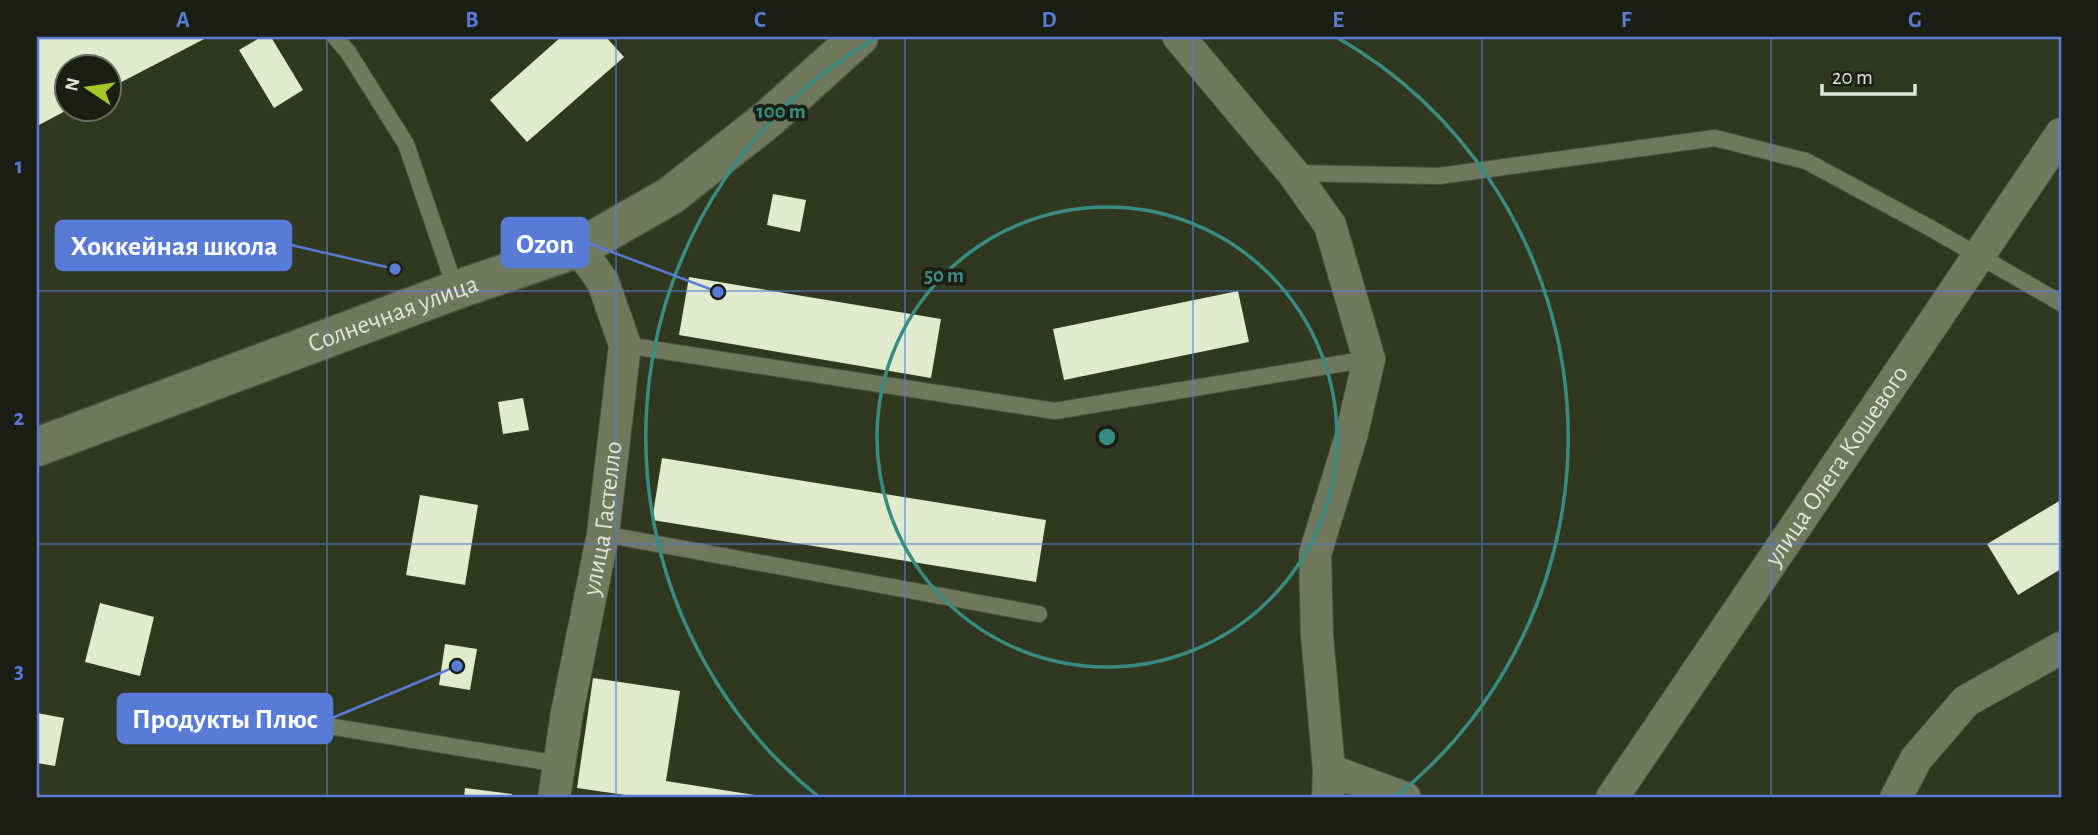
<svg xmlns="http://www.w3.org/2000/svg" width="2098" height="835" font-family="'Alegreya Sans',sans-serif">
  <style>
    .building { fill: #e0ebcd }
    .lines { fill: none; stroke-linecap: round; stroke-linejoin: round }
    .service-casing { stroke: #4d523e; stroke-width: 18 }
    .minor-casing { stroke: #4d523e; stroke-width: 34 }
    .tertiary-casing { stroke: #4d523e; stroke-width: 41 }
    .service { stroke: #70795e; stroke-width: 16 }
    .minor { stroke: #70795e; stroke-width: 32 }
    .tertiary { stroke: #70795e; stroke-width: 38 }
    .grid { fill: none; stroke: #587bd7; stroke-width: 2; stroke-opacity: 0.55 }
    .ring { fill: none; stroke: #398c83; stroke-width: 3.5 }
    .labels { text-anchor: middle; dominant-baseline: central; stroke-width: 7; stroke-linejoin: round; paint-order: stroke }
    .street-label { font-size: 26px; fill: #e0e5d6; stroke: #1b1e13 }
    .centre { fill: #398c83; stroke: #1b1e13; stroke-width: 3.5 }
    .ring-label { font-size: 21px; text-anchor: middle; font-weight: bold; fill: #398c83; stroke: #1b1e13; stroke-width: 7; stroke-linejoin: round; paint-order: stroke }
    .leader { fill: none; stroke: #587bd7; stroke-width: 2.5 }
    .callout-dot { fill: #587bd7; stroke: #1b1e13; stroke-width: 2.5 }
    .callout { fill: #587bd7; stroke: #587bd7; stroke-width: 2.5 }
    .callout-label { font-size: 28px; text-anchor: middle; font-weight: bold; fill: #fff }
    .neatline { fill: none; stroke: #587bd7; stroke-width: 2.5 }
    .grid-label { font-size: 23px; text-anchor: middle; font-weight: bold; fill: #587bd7 }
  </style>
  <rect width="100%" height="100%" fill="#313820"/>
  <!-- building -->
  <path class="building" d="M 37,37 L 208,37 L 108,89 L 108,66 L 66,66 L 66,108 L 71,108 L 37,126 Z
    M 261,37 L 271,37 L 303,90 L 274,108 L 239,50 Z
    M 561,37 L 606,37 L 624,57 L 527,142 L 490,100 Z
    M 773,194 L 806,200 L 800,232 L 767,225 Z
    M 689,277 L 941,319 L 931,378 L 679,335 Z
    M 1238,291 L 1249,342 L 1064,380 L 1053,329 Z
    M 523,398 L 529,430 L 503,434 L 498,402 Z
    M 662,458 L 1046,520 L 1036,582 L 652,520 Z
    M 420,495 L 478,505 L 465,585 L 406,575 Z
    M 2061,500 L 2061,569 L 2018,595 L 1987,544 Z
    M 100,603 L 154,617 L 140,676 L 85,662 Z
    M 445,644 L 477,649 L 470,690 L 439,685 Z
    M 593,678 L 680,691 L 666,781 L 773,798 L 646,798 L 577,788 Z
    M 37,713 L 64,718 L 55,766 L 37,763 Z
    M 465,788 L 512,794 L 511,798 L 464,798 Z"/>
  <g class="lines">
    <defs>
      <path id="service" d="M 335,37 L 348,52 L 406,144 L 456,290
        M 1293,173 L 1439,176 L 1715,138 L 1806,161 L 1932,229 L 2061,303
        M 625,345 L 1055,411 L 1369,359
        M 603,534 L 1039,614
        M 219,708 L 559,764"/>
      <g id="minor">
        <path d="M 1179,37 L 1293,173 L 1330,225 L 1369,359 L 1352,433 L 1315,554 L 1317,635 L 1329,770 L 1328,798"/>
        <path d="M 1329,770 L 1405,798"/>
        <path id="s1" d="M 554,798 L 567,713 L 603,534 L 625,345 L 603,282 L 579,248"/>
        <path id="s2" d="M 1612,798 L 2061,134"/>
        <path d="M 1896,798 L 1916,759 L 1966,701 L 2061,648"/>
      </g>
      <g id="tertiary">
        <path id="s3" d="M 37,447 L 456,290 L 579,248 L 670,196 L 768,119 L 859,37"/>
      </g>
    </defs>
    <!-- service casing -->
    <use href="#service" class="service-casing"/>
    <!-- minor casing -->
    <use href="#minor" class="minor-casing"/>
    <!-- tertiary casing -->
    <use href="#tertiary" class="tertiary-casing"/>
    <!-- service -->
    <use href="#service" class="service"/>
    <!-- minor -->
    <use href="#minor" class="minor"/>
    <!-- tertiary -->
    <use href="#tertiary" class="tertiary"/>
  </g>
  <!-- grid -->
  <path class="grid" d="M 327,37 L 327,798M 616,37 L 616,798M 905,37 L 905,798M 1193,37 L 1193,798M 1482,37 L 1482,798M 1771,37 L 1771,798M 37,291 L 2061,291M 37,544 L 2061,544"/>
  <!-- distance rings -->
  <g class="ring">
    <circle cx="1107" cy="437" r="230"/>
    <path d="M820 798A461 461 0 0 1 876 38M1338 38A461 461 0 0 1 1394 798"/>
  </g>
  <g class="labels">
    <!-- street labels -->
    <g class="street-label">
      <text stroke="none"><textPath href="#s3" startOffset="380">Солнечная улица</textPath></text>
      <text stroke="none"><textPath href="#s2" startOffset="401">улица Олега Кошевого</textPath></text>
      <text stroke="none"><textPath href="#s1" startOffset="284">улица Гастелло</textPath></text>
    </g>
  </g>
  <circle cx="1107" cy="437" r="10" class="centre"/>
  <g class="ring-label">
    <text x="781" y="118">100 m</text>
    <text x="944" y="282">50 m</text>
  </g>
  <!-- callouts -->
  <path class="leader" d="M718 292L588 243M395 269L291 245M457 666L332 718"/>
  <g class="callout-dot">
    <circle cx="718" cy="292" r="7"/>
    <circle cx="395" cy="269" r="7"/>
    <circle cx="457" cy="666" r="7"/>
  </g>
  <g class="callout">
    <rect x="502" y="218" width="86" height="49" rx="7"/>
    <rect x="56" y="221" width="235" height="49" rx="7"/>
    <rect x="118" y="694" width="214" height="49" rx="7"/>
  </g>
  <g class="callout-label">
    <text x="545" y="253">Ozon</text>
    <text x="174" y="255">Хоккейная школа</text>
    <text x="225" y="728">Продукты Плюс</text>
  </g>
  <!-- border -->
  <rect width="2098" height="835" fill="none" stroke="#1b1e13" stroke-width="77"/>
  <!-- north arrow -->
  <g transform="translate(88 88) rotate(283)"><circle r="33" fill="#1b1e13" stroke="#6a6e61" stroke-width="2"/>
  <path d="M0-5L12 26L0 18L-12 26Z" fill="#a3c927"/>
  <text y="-10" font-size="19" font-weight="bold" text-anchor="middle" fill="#e0e5d6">N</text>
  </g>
  <!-- scale -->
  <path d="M1822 84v10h93v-10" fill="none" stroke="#e0e5d6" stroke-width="3.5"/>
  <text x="1832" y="84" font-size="21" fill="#e0e5d6" stroke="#1b1e13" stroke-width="5" paint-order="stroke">20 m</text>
  <rect x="38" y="38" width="2022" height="758" class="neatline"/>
  <g class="grid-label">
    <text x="183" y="27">A</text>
    <text x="472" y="27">B</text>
    <text x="760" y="27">C</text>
    <text x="1049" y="27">D</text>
    <text x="1338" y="27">E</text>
    <text x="1626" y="27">F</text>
    <text x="1915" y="27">G</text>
    <text x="19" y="173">1</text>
    <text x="19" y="425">2</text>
    <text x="19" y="678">3</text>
  </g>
</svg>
